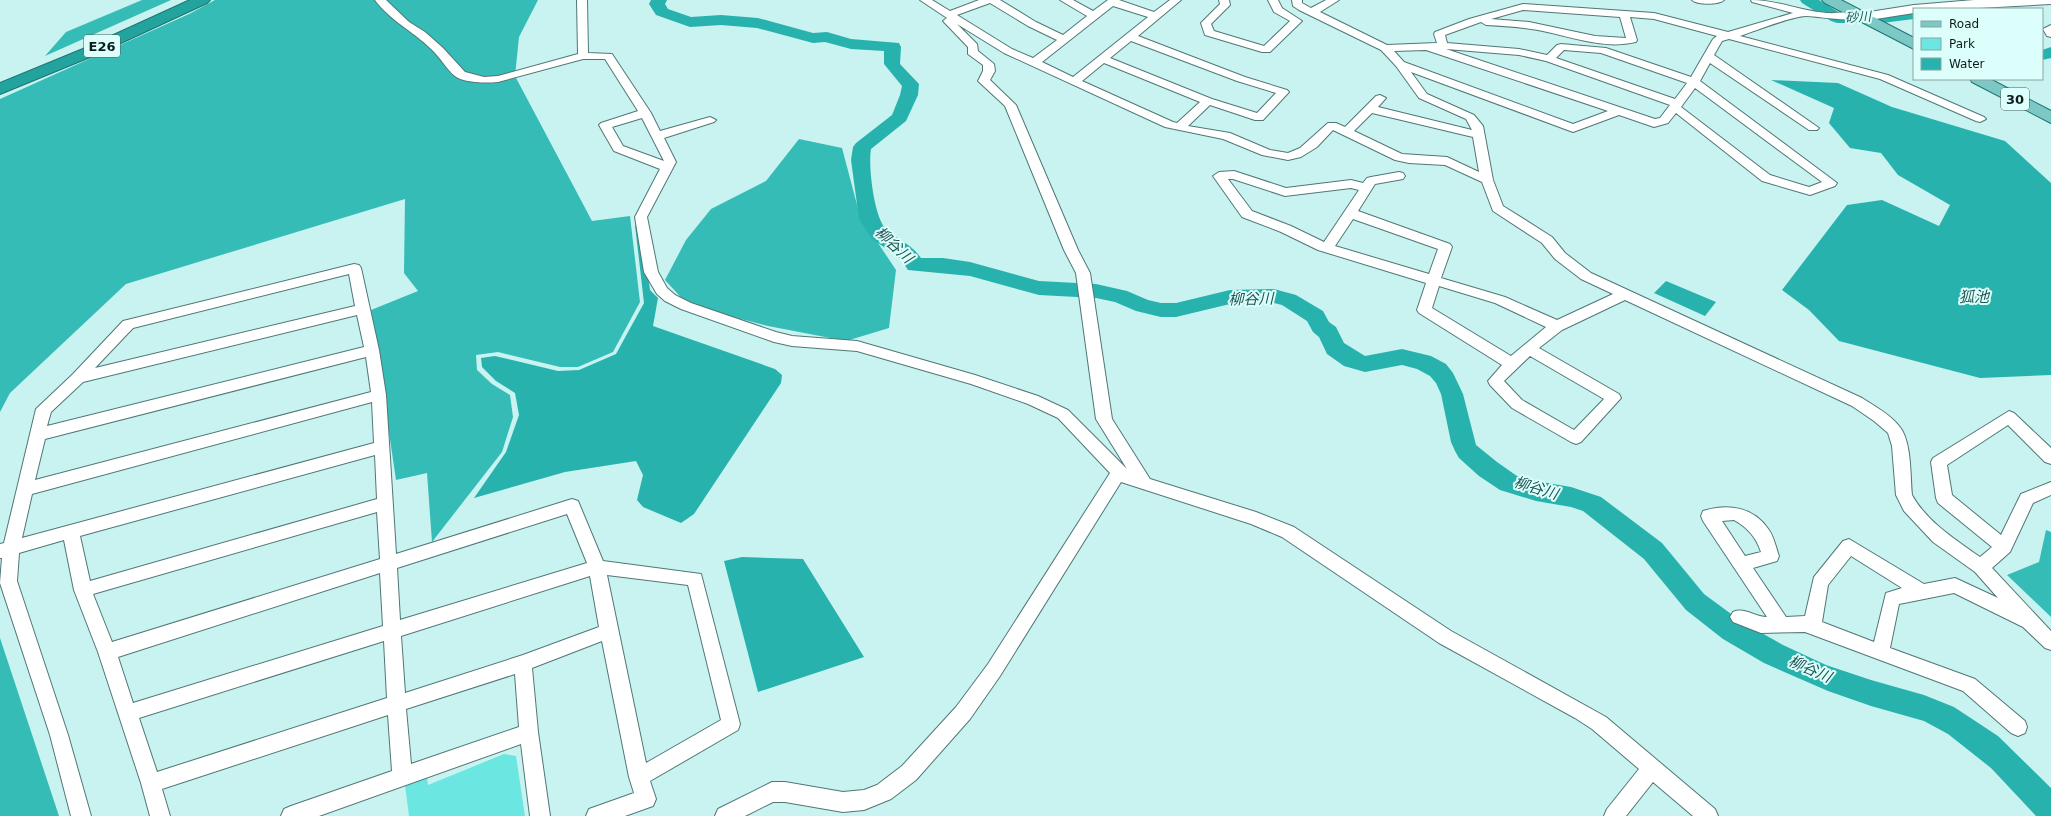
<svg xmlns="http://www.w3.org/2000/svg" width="2051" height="816" font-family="'DejaVu Sans','Noto Sans JP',sans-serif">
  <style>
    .green { fill: #6ce6e1 }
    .forest { fill: #36bcb7 }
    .water { fill: #28b2ae }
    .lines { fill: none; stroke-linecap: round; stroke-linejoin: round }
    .river { fill: #28b2ae; fill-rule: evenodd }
    .minor-casing { stroke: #507775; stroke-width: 2 }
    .tertiary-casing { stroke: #507775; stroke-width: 2 }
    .primary-casing { stroke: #1b7470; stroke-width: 2 }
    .motorway-casing { stroke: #1b7470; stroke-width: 2 }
    .minor { fill: #fff; fill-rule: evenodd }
    .tertiary { fill: #fff; fill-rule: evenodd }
    .primary { fill: #7bc8c5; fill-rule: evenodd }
    .motorway { fill: #23a39e; fill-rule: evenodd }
    .labels { text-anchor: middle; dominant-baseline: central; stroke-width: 4; stroke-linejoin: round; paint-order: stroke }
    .far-water-label { font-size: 13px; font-style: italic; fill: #1f5553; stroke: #ddfffc }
    .shield { fill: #ddfffc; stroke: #4b615f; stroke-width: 1 }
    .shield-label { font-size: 13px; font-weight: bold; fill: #0d1d1c }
    .water-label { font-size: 15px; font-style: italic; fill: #1f5553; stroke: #ddfffc }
  </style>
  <rect width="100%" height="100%" fill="#c8f3f1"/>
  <!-- green -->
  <path class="green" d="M 504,754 L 516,756 L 525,816 L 409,816 L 405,785 L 427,777 L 428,785 Z"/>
  <!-- forest -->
  <path class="forest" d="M 142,0 L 171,0 L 45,56 L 66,32 Z
    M 215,0 L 538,0 L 519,37 L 515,76 L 592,221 L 630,216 L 640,302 L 613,352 L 578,367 L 560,367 L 498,352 L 476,355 L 477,370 L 492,384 L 510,395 L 513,417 L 502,452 L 432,542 L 427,473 L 396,480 L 371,310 L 418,291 L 404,273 L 405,199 L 126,284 L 10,393 L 0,412 L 0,99 L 189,14 Z
    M 799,139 L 842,148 L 860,216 L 896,270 L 889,328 L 846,341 L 768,326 L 688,305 L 665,280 L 686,240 L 711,209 L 766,181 Z
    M 2046,530 L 2051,532 L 2051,617 L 2007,575 L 2039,562 Z
    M 0,638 L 59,816 L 0,816 Z"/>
  <!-- water -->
  <path class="water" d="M 1771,80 L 1838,83 L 1892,107 L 2005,141 L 2051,183 L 2051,375 L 1980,378 L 1839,341 L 1809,310 L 1782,290 L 1847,205 L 1882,200 L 1939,226 L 1950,205 L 1898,175 L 1881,153 L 1850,148 L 1829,123 L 1834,108 Z
    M 635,225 L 641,225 L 650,290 L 658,298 L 653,326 L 775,369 L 782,375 L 781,383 L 694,514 L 681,523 L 643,507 L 637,500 L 643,475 L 636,461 L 565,472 L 474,498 L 506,452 L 519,415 L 515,393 L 496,381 L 482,367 L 481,358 L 495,356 L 558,371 L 579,370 L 616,354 L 644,303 Z
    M 1666,281 L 1716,302 L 1705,316 L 1654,293 Z
    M 742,557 L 803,559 L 864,657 L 758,692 L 724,561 Z"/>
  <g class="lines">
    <!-- river -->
    <path class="river" d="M 651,0 L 667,0 L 665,4 L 668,9 L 691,17 L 721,15 L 758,18 L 813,33 L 827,32 L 851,39 L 899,43 L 901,47 L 900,64 L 919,84 L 918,95 L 906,121 L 871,149 C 868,166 874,217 886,229 C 897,241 910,242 921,258 L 943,258 L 970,262 L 1039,281 L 1096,284 L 1127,291 L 1148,300 L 1161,303 L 1176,303 L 1230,290 L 1274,289 L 1296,295 L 1323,311 L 1329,322 L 1336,327 L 1344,343 L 1365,356 L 1402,349 L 1431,356 L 1446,364 L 1453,373 L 1463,394 L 1476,445 L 1497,462 L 1517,476 L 1536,481 L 1571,487 L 1601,497 L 1662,543 L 1704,594 L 1742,622 L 1783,645 L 1826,665 L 1871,680 L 1924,695 L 1954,707 L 1998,736 L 2051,788 L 2051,816 L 2036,816 L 1991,768 L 1948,734 L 1924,721 L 1871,706 L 1828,691 L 1764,663 L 1723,639 L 1686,610 L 1644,559 L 1583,511 L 1571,507 L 1536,501 L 1500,490 L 1479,476 L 1459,458 L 1455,451 L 1451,442 L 1441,394 L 1436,383 L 1430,376 L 1417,369 L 1402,365 L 1365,372 L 1344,366 L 1327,354 L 1319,337 L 1313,332 L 1307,321 L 1282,305 L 1274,303 L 1230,304 L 1176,317 L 1161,317 L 1136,311 L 1115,302 L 1096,298 L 1039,295 L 970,276 L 908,270 L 900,258 L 872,239 L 859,219 L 851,160 L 853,147 L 856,143 L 892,115 L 900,95 L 902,86 L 884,64 L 884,51 L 851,49 L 825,42 L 813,43 L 757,28 L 721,25 L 690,27 L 656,15 L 649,4 Z
      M 1800,0 L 1819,0 L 1840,13 L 1882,13 L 1914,9 L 1914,19 L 1882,23 L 1837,23 L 1831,21 L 1802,3 Z
      M 2051,47 L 2051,58 L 2042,60 L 2042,50 Z"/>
    <defs>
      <path id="minor" d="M 375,0 L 386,0 L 409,22 L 425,32 L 443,48 L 465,72 L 484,77 L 498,76 L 578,54 L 577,0 L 587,0 L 588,53 L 612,54 L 651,113 L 660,131 L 710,117 L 716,120 L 714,122 L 664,138 L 676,162 L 647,217 L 658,272 L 667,288 L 675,295 L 691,303 L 776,332 L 792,336 L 857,341 L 975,375 L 1038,396 L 1068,410 L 1127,469 L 1096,419 L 1076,273 L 1064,250 L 1005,106 L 978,81 L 983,71 L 983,65 L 968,54 L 968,47 L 943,21 L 947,18 L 920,0 L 932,0 L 950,11 L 979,0 L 1000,0 L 1036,22 L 1063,35 L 1087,16 L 1060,0 L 1073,0 L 1093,11 L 1108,0 L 1119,0 L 1154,12 L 1170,0 L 1181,0 L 1138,36 L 1245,77 L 1287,90 L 1289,92 L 1263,120 L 1255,120 L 1210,105 L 1188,126 L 1230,133 L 1270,150 L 1288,153 L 1300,148 L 1328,123 L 1336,123 L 1345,127 L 1376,96 L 1380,95 L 1386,98 L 1378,107 L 1472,130 L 1466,119 L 1419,98 L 1396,66 L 1381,50 L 1299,10 L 1293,6 L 1292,0 L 1302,0 L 1302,3 L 1311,8 L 1326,0 L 1339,0 L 1320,12 L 1387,45 L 1437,43 L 1434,34 L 1435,32 L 1469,19 L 1523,4 L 1654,13 L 1728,32 L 1793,13 L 1752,2 L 1751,0 C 1777,0 1801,11 1827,13 C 1839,14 1851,10 1862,13 L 1863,15 C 1855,24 1818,16 1806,16 C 1793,16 1755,31 1740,36 L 1888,75 L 1984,117 L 1986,119 L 1980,122 L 1976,121 L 1880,79 L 1729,39 L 1722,41 L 1714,55 L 1819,128 L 1817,130 L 1809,130 L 1710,63 L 1700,81 L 1837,183 L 1835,186 L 1810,195 L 1762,181 L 1676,113 L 1668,123 L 1654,127 L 1619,115 L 1573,132 L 1411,72 L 1427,94 L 1474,115 L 1483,126 L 1493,180 L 1503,206 L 1552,237 L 1565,253 L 1591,273 L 1862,398 C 1874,406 1890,414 1899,426 C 1912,441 1910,476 1912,495 C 1927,522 1956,540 1980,557 L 1992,547 L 1938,503 L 1936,498 L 1931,462 L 1933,458 L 2009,411 L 2014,413 L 2051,448 L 2051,464 L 2045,462 L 2008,425 L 1947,465 L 1952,495 L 2001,535 L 2021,494 L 2051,482 L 2051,495 L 2033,503 L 2010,552 L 1992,568 L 2051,631 L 2051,650 L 2045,648 L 2023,627 L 1954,593 L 1899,604 L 1890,648 L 1975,679 L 2025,721 L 2027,727 L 2025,733 L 2018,736 L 2011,733 L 1963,691 L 1805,632 L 1761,633 L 1733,622 L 1730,617 L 1733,612 C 1744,607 1755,617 1767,617 L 1703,521 L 1701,516 L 1703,511 C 1728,503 1754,507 1769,530 C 1774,537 1776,548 1779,556 L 1777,561 L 1753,568 L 1786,617 L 1805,616 L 1814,577 L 1843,541 L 1849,539 L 1924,584 L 1955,578 L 1998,598 L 1975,572 L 1933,542 L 1904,511 L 1896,495 L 1892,446 L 1888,433 L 1874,421 L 1852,406 L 1625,300 L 1562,330 L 1539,348 L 1619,394 L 1621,398 L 1581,442 L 1576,444 L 1571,442 L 1512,408 L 1490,385 L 1488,381 L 1502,365 L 1419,313 L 1417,310 L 1426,283 L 1318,250 L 1281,232 L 1242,217 L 1213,176 L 1219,172 L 1234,171 L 1286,188 L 1351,180 L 1363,183 L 1367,178 L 1371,177 L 1399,172 L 1403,173 L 1405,176 L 1403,179 L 1375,184 L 1358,211 L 1450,244 L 1452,247 L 1441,278 L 1505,297 L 1557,320 L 1613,294 L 1581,279 L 1555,259 L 1542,243 L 1493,211 L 1482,182 L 1445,165 L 1409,163 L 1395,160 L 1333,130 L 1317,147 L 1301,157 L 1288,160 L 1262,155 L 1223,139 L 1165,127 L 1004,53 L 957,24 L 977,44 L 978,51 L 994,64 L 995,71 L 990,80 L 1016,105 L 1078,250 L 1090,273 L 1112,419 L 1150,479 L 1256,512 L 1294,527 L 1451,631 L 1606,717 L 1715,809 L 1718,816 L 1693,816 L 1653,782 L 1626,816 L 1604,816 L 1607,809 L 1639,769 L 1592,729 L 1575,718 L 1439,643 L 1282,537 L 1251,524 L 1121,482 L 1000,676 L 970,719 L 916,780 L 891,799 L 864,810 L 843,812 L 785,802 L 773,802 L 745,816 L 715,816 L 718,809 L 772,782 L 785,782 L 843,792 L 864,790 L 877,785 L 902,766 L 956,707 L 988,664 L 1110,473 L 1058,418 L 1028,404 L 971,384 L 857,351 L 792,346 L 774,342 L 681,309 L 665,301 L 657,294 L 644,272 L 635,217 L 660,169 L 614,151 L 599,125 L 601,123 L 638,111 L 605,59 L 583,59 L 498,82 C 485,83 470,83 458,78 C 450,74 442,60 435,53 C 417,33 391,22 375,0 ZM 990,3 L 1028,26 L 1057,40 L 1033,58 L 1012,49 L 957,15 ZM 1113,6 L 1148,17 L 1073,77 L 1042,62 ZM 1523,10 L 1620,17 L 1626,38 L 1595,36 L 1529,22 L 1491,19 ZM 1630,17 L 1654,19 L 1717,36 L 1713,39 L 1691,77 L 1606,48 L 1561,44 L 1557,45 L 1547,55 L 1519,49 L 1447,43 L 1445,35 L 1481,22 L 1486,25 C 1504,26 1521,27 1538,30 C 1570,36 1603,50 1636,42 L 1637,40 ZM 1131,41 L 1237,81 L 1276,93 L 1257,113 L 1212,99 L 1110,58 ZM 1446,49 L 1519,55 L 1546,61 L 1670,105 L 1660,118 L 1655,119 ZM 1426,50 L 1608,111 L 1573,124 L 1404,62 L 1394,51 ZM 1564,50 L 1601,53 L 1687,83 L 1675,99 L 1556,58 ZM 1104,63 L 1200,102 L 1177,123 L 1173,122 L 1082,81 ZM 1695,88 L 1822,182 L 1809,187 L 1770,175 L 1681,107 ZM 1372,113 L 1473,137 L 1479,172 L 1447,157 L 1402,154 L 1354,131 ZM 642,118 L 664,161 L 623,146 L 612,127 ZM 1228,179 L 1233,179 L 1285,196 L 1351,188 L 1359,190 L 1324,242 L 1291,226 L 1252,211 ZM 1353,219 L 1438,249 L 1429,274 L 1335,246 ZM 1439,286 L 1495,303 L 1546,327 L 1511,356 L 1432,308 ZM 1530,356 L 1604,399 L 1574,430 L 1522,400 L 1504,381 ZM 1734,520 C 1748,528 1756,537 1761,552 L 1745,556 L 1722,521 ZM 1851,556 L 1902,588 L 1886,593 L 1874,642 L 1822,622 L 1828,585 Z
        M 1219,0 L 1229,0 L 1230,5 L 1211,24 L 1214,31 L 1264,46 L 1290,21 L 1274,12 L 1268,0 L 1278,0 L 1282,8 L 1302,21 L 1270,52 L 1262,52 L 1205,35 L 1201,23 L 1220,4 Z
        M 1692,0 L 1724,0 C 1719,5 1697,5 1692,0 Z
        M 2051,25 L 2051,37 L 2047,36 L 2043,29 Z
        M 354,264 L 359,265 L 361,268 L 379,350 L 386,395 L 396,554 L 572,499 L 578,501 L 603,561 L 701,574 L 740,724 L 738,730 L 650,781 L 656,799 L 653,806 L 625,816 L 586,816 L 589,809 L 634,793 L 629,777 L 602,641 L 532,668 L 538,732 L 550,816 L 530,816 L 521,744 L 319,816 L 281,816 L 284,809 L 291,806 L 392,771 L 388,715 L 162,789 L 170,816 L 150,816 L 141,783 L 98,652 L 74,590 L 64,540 L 19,553 L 17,581 L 68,735 L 91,816 L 71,816 L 50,735 L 0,583 L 2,558 L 0,558 L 0,544 L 4,543 L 36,409 L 73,374 L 123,321 ZM 349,274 L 355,306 L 95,368 L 133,328 ZM 357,315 L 364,347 L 47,426 L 51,412 L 83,382 ZM 366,357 L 371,392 L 35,480 L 45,439 ZM 372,402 L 374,443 L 22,538 L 32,494 ZM 375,455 L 377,499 L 90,581 L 80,536 ZM 377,512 L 380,559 L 112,642 L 93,594 ZM 567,514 L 587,563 L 400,620 L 397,568 ZM 380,573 L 383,626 L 133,703 L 118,657 ZM 607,575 L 688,585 L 721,720 L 646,763 ZM 590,576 L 599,627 L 523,655 L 405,693 L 401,636 ZM 384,641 L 387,698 L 157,772 L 139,718 ZM 515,674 L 519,727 L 411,764 L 406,709 Z"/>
      <path id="tertiary" d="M 1974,0 L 2051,0 L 2051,4 L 1961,9 L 1914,9 L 1914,13 L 1863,21 L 1856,17 L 1863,13 L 1914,5 Z"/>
      <path id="primary" d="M 1822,0 L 1841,0 L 1914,38 L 1914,49 L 1825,3 Z
        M 1970,79 L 1990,79 L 2051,111 L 2051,123 L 1972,82 Z"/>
      <path id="motorway" d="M 190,0 L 210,0 L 207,3 L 95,55 L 0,94 L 0,83 L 83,49 Z"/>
    </defs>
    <!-- minor casing -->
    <use href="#minor" class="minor-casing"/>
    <!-- tertiary casing -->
    <use href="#tertiary" class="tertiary-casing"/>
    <!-- primary casing -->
    <use href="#primary" class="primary-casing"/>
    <!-- motorway casing -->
    <use href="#motorway" class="motorway-casing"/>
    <!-- minor -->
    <use href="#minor" class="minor"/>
    <!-- tertiary -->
    <use href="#tertiary" class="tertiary"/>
    <!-- primary -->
    <use href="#primary" class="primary"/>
    <!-- motorway -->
    <use href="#motorway" class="motorway"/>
  </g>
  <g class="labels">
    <!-- far-water labels -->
    <g class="far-water-label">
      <text transform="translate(1858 17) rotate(-3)">砂川</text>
    </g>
    <!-- shield labels -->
    <g class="shield">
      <rect x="84" y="35" width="36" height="22" rx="3"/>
      <rect x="2001" y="88" width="28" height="22" rx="3"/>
    </g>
    <g class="shield-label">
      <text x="102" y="46">E26</text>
      <text x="2015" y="99">30</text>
    </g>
    <!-- water labels -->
    <g class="water-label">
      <text transform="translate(894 245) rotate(43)">柳谷川</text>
      <text x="1974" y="297">狐池</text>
      <text transform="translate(1251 299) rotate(-1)">柳谷川</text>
      <text transform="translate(1536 488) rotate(17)">柳谷川</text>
      <text transform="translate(1810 669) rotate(24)">柳谷川</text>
    </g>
  </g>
  <!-- legend -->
  <rect x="1913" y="8" width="130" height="72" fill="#ddfffc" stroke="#8aa5a2"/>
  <rect x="1921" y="21" width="20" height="6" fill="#7bc8c5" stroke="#8aa5a2"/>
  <text x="1949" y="28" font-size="12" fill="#0d1d1c">Road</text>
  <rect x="1921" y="38" width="20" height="12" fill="#6ce6e1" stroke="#8aa5a2"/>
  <text x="1949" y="48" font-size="12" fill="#0d1d1c">Park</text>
  <rect x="1921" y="58" width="20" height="12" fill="#28b2ae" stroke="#8aa5a2"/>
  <text x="1949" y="68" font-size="12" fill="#0d1d1c">Water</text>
</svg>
